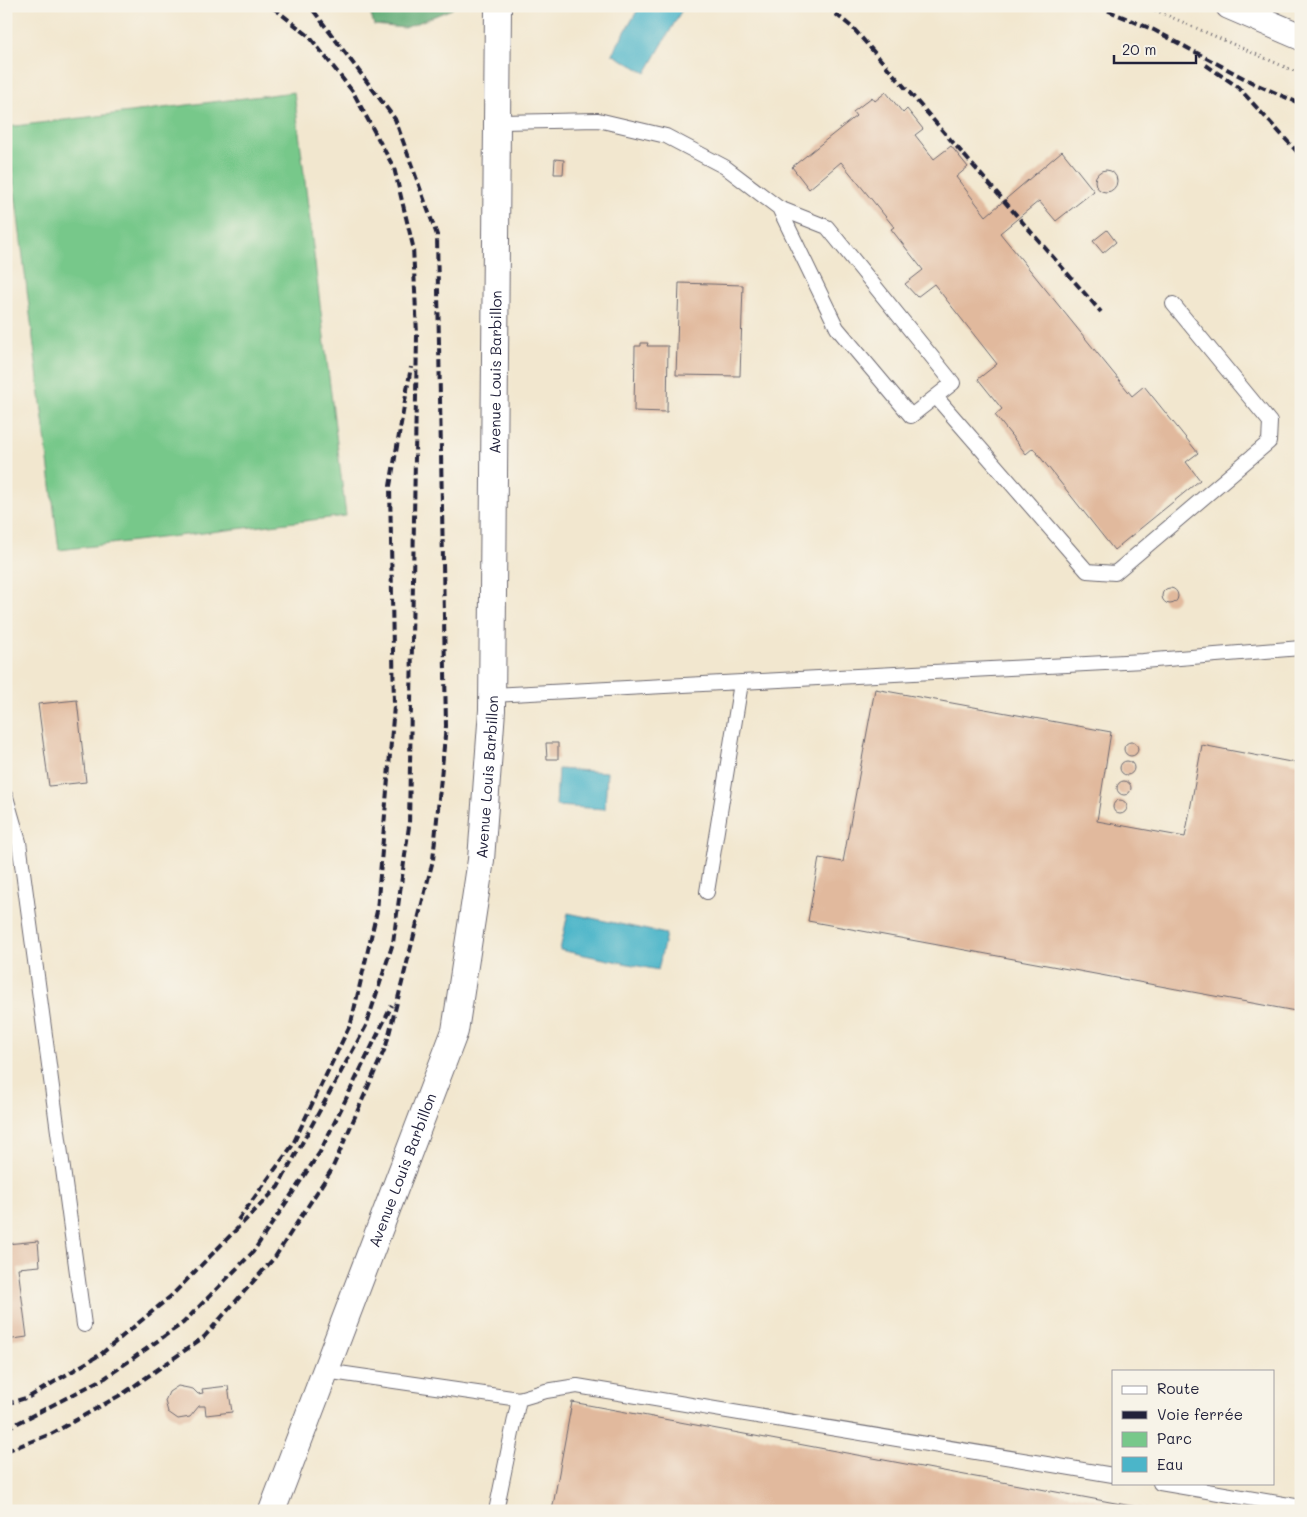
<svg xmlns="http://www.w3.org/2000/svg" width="1307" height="1517" font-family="Mali,sans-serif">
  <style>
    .green { fill: #77c88a; stroke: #4c7562 }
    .forest { fill: #61ac76; stroke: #426758 }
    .water { fill: #4bb5c9; stroke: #366c82 }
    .building { fill: #e1b99d }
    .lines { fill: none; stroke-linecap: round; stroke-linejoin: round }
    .service-casing { stroke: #6b676f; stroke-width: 16 }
    .minor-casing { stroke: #6b676f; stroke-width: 28 }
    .path { stroke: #6b676f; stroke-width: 3; stroke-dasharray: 1 4; stroke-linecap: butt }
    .service { stroke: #fff; stroke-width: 14 }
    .minor { stroke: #fff; stroke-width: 26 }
    .rail { stroke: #22223b; stroke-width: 4; stroke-dasharray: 8 4; stroke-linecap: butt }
    .labels { text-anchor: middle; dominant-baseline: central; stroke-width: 4.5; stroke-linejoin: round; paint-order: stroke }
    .street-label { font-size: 15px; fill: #22223b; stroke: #f7f3e8 }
  </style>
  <rect width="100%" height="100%" fill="#f7f3e8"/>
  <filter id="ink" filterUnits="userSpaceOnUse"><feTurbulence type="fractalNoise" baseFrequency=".02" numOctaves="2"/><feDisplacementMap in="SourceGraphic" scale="10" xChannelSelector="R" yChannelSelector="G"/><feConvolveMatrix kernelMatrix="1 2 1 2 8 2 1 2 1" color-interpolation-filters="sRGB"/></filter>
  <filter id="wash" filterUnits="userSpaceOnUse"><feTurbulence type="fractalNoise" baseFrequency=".0096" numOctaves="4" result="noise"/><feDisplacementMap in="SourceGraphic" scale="20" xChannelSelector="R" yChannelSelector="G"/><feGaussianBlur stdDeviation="1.12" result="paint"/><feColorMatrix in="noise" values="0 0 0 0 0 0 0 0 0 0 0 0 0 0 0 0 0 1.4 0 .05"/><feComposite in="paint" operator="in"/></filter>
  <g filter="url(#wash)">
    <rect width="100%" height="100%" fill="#f2e7cf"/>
    <!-- green -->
    <path class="green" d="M 294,92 L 346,516 L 59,550 L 7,127 Z"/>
    <!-- forest -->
    <path class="forest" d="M 368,6 L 454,6 L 452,9 L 405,28 L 374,25 Z"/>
    <!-- water -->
    <path class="water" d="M 640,6 L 684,6 L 646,73 L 612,54 Z
      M 558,769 L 607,772 L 605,809 L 556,806 Z
      M 568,913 L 666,934 L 658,970 L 560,950 Z"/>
    <g id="blocks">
      <!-- building -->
      <path class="building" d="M 886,92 L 903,113 L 907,109 L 923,129 L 915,135 L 934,159 L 951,146 L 968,167 L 956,177 L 986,216 L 1062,151 L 1094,191 L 1056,221 L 1039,201 L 1000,233 L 1132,396 L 1144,386 L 1198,453 L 1186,462 L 1200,480 L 1114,550 L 1033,448 L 1026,454 L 995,415 L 1002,409 L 978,379 L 997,364 L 934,284 L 917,297 L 905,284 L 923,270 L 891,229 L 894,227 L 841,162 L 809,189 L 792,167 L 856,116 L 853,112 L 872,97 L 875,101 Z
        M 555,159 L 564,160 L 563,174 L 554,174 Z
        M1095 181a11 11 0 1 1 22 0a11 11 0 1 1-22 0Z
        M 1107,230 L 1116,242 L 1103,253 L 1093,241 Z
        M 679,283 L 743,285 L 740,376 L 676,375 Z
        M 641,343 L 648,343 L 647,346 L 668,346 L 667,412 L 634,411 L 635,346 L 641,346 Z
        M1162 596a8 8 0 1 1 16 0a8 8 0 1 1-16 0Z
        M 875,689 L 1111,732 L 1097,821 L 1185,837 L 1202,745 L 1301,764 L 1301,1012 L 808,921 L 819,858 L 843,862 Z
        M 77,700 L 86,782 L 49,786 L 38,704 Z
        M1124 749a7 7 0 1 1 14 0a7 7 0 1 1-14 0Z
        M 546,743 L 558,743 L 558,759 L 547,759 Z
        M1120 768a7 7 0 1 1 14 0a7 7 0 1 1-14 0Z
        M1117 788a7 7 0 1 1 14 0a7 7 0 1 1-14 0Z
        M1113 807a7 7 0 1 1 14 0a7 7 0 1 1-14 0Z
        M 38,1241 L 40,1266 L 18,1268 L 27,1337 L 6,1340 L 6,1244 Z
        M 178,1386 L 193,1389 L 198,1394 L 203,1393 L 202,1389 L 228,1386 L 232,1412 L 206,1415 L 205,1406 L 199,1406 L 190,1417 L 178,1419 L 168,1412 L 165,1401 L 169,1392 Z
        M 572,1402 L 1153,1510 L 1153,1511 L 552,1511 Z"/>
    </g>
  </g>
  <g filter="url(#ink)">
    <use href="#blocks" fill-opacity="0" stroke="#6b676f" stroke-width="1"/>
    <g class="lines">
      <defs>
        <path id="service" d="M 498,122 L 598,120 L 666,136 L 725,167 L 779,208 L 837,328 L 911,416 L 953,383 L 827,227 L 779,208
          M 936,397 L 1087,571 L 1115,573 L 1269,442 L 1270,422 L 1173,304
          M 493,695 L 1143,661 L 1301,648
          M 6,797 L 19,842 L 84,1325
          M 707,892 L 741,683
          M 325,1371 L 519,1399
          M 1160,1483 L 1301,1507
          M 496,1511 L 519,1399 L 546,1391 L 577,1386 L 1113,1475"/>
        <g id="minor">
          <path d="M 1229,6 L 1301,37"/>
          <path id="s1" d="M 272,1511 L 455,1031 L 481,860 L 492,710 L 498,6"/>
        </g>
      </defs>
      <!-- service casing -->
      <use href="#service" class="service-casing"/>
      <!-- minor casing -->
      <use href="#minor" class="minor-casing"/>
      <!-- path -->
      <path class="path" d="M 1146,6 L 1301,74"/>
      <!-- service -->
      <use href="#service" class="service"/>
      <!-- minor -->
      <use href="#minor" class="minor"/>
      <!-- rail -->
      <path class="rail" d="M 826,6 L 853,28 L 1101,312
        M 1097,6 L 1154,30 L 1253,83 L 1301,104
        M 1206,65 L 1238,87 L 1301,156
        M 238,1220 L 292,1146 L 351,1023 L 377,911 L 394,706 L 390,486 L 411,367
        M 6,1404 L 29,1397 L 101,1354 L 171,1296 L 278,1187 L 366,1026 L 393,943 L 409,826 L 417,335 L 413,246 L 394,168 L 353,92 L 309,36 L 271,6
        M 6,1427 L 14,1425 L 105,1378 L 183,1323 L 253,1252 L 320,1152 L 392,1005
        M 6,1451 L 51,1434 L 124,1393 L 204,1337 L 275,1257 L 332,1169 L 386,1046 L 433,860 L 446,726 L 437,235 L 395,119 L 310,6"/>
    </g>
  </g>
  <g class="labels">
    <!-- street labels -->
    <g class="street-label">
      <text stroke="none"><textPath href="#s1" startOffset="1175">Avenue Louis Barbillon</textPath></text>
      <text stroke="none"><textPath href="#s1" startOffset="770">Avenue Louis Barbillon</textPath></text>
      <text stroke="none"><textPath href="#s1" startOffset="365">Avenue Louis Barbillon</textPath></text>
    </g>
  </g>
  <!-- margin -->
  <rect width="1307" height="1517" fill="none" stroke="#f7f3e8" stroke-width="25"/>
  <!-- legend -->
  <rect x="1112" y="1370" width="162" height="115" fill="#f7f3e8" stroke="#a29fa3"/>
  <rect x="1122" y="1386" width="25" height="8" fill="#ffffff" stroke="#a29fa3"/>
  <text x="1157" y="1394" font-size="15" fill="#22223b">Route</text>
  <rect x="1122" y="1411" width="25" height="8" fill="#22223b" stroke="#a29fa3"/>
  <text x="1157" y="1420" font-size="15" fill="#22223b">Voie ferrée</text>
  <rect x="1122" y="1432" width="25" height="15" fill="#77c88a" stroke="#a29fa3"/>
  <text x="1157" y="1444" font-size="15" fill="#22223b">Parc</text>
  <rect x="1122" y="1457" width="25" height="15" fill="#4bb5c9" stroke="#a29fa3"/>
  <text x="1157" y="1470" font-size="15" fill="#22223b">Eau</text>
  <!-- scale -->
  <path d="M1114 55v8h82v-8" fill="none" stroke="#22223b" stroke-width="2.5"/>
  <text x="1122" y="55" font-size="15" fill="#22223b" stroke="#f7f3e8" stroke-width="4" paint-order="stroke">20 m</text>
</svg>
